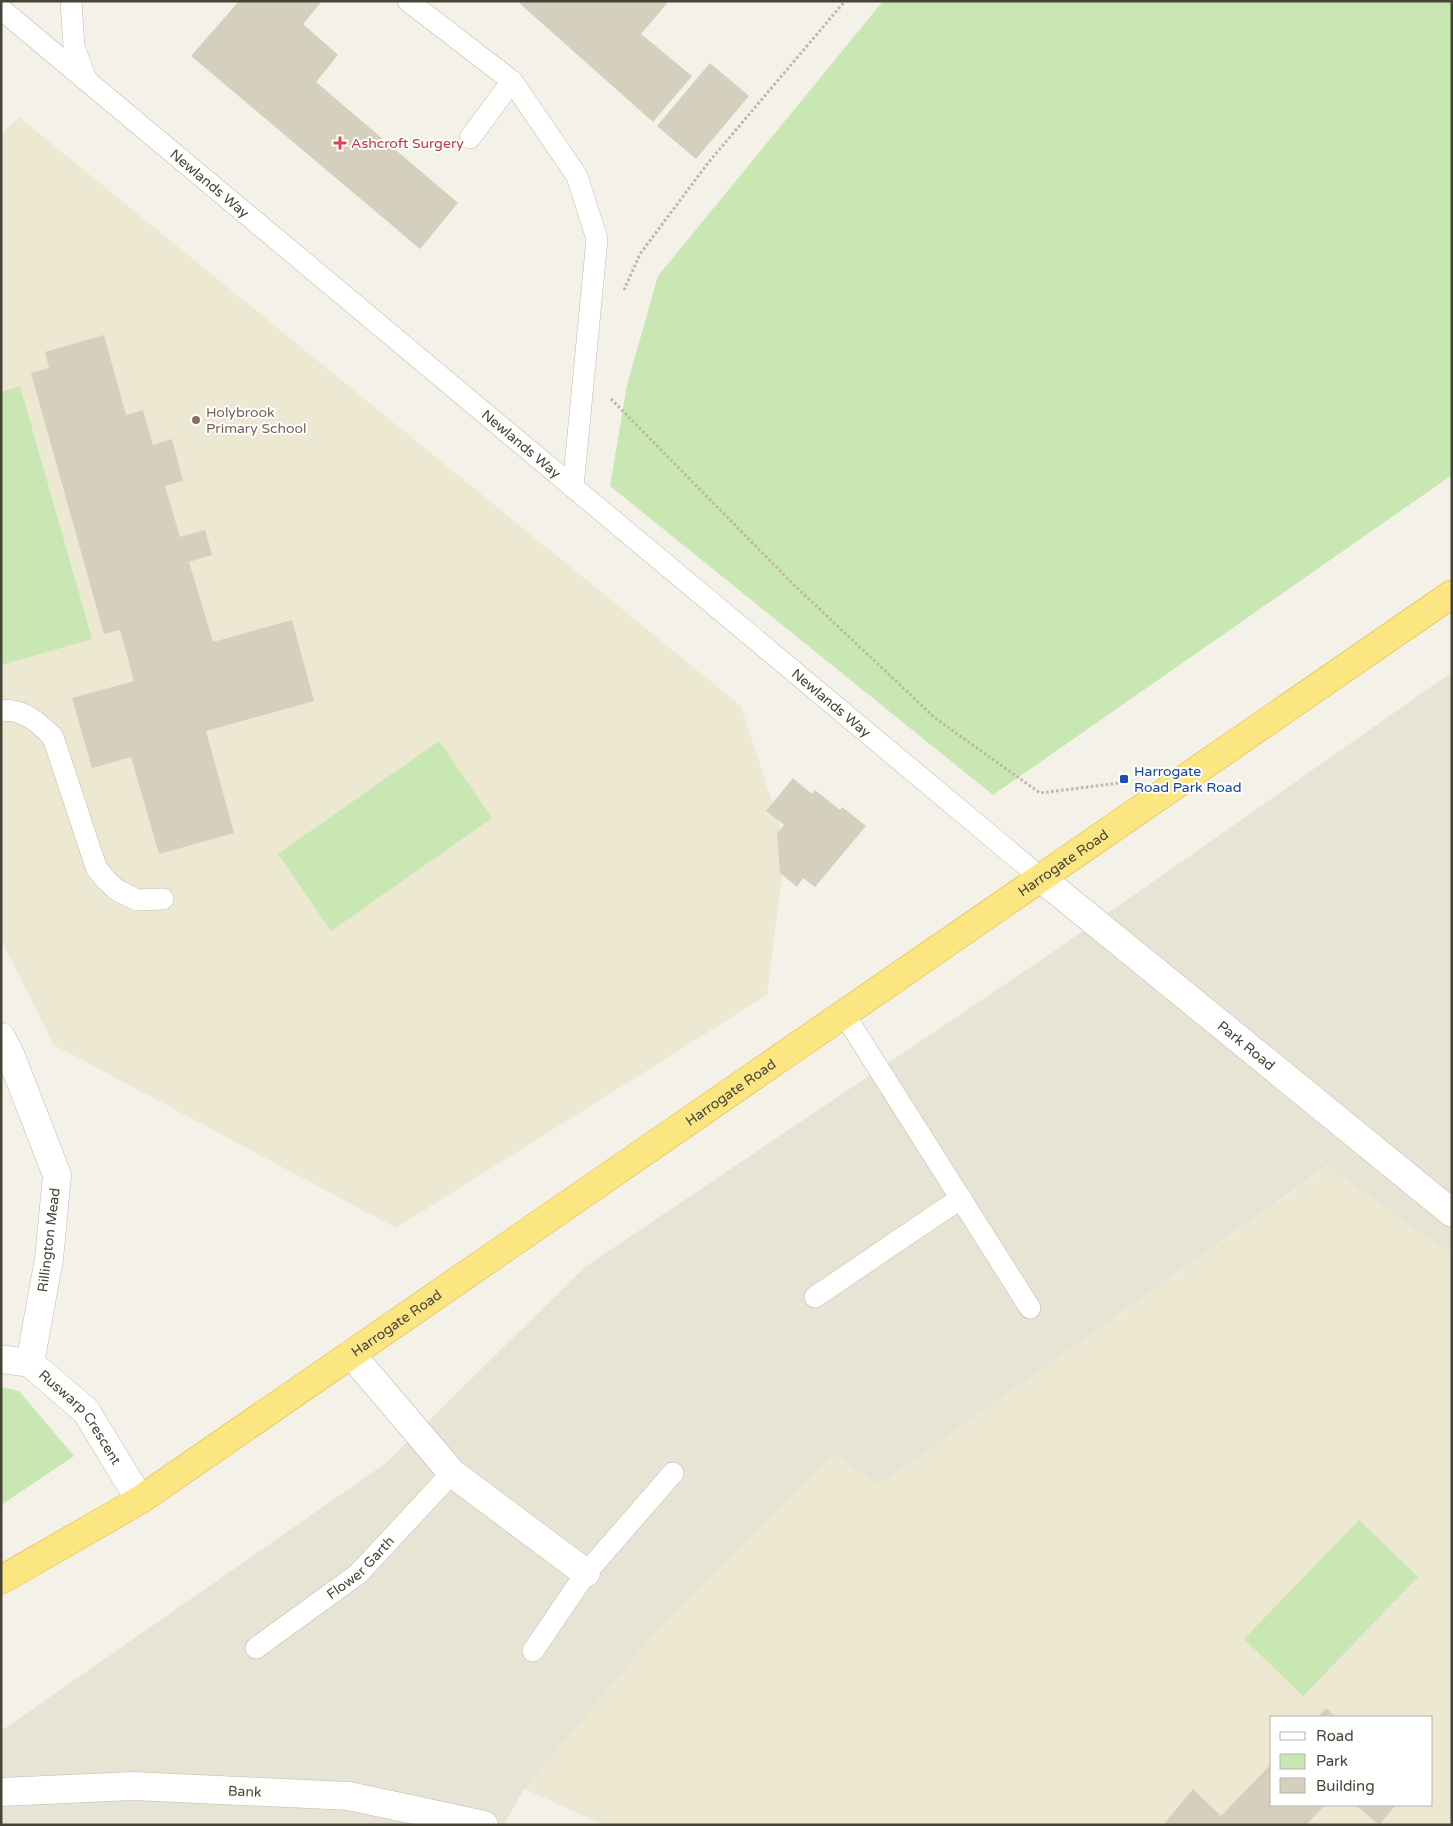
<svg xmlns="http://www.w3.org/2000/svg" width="1453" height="1826" font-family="'Varela Round',sans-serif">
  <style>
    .residential { fill: #e7e4d6 }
    .education { fill: #ece8d2; fill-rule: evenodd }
    .green { fill: #c8e7b2 }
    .building { fill: #d5cfbe }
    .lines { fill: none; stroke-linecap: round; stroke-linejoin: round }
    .service-casing { stroke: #bfbbab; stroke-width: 22 }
    .minor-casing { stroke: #bfbbab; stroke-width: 29 }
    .tertiary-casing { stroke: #bfbbab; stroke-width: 29 }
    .trunk-casing { stroke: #dab53b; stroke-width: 29 }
    .path { stroke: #c0b89c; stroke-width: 3; stroke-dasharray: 2.5 2.5; stroke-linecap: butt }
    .service { stroke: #fff; stroke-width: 21 }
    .minor { stroke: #fff; stroke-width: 28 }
    .tertiary { stroke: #fff; stroke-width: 28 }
    .trunk { stroke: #fce682; stroke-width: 28 }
    .health-dot { fill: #e0444e; stroke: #fff; stroke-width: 2 }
    .education-dot { fill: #8d6e63; stroke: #fff; stroke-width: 2 }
    .transit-dot { fill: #1a4fb4; stroke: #fff; stroke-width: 2 }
    .labels { text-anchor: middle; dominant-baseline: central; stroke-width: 4; stroke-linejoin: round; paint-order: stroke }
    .health-label { font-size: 14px; fill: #be3a42; stroke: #fff; text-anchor: start }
    .street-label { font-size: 14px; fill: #474337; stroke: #fff }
    .education-label { font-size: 14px; fill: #785e54; stroke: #fff; text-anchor: start }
    .transit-label { font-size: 14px; fill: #164399; stroke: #fff; text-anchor: start }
  </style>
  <rect width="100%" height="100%" fill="#f4f2e8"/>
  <!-- residential -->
  <path class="residential" d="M 1452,672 L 1452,1256 L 1327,1166 L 878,1486 L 524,1789 L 504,1825 L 1,1825 L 1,1731 L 386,1463 L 585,1267 L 1047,956 Z"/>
  <!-- education -->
  <path class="education" d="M 19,117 L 741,706 L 786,845 L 767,995 L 396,1228 L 54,1045 L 1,940 L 1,134 Z
    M 1328,1166 L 1452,1256 L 1452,1825 L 604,1825 L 524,1789 L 659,1628 L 835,1453 L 878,1486 ZM 1272,1717 L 1432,1717 L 1432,1805 L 1272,1805 Z"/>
  <!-- green -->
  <path class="green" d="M 883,1 L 1452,1 L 1452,475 L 993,795 L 610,486 L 627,385 L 658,276 Z
    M 20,386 L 92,639 L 1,665 L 1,392 Z
    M 439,741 L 492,818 L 331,931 L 278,854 Z
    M 1,1387 L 19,1391 L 74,1456 L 1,1505 Z
    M 1359,1520 L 1418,1577 L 1303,1696 L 1244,1639 Z"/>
  <!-- building -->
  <path class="building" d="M 239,1 L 322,1 L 303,24 L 338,55 L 316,82 L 458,203 L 420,249 L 191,56 Z
    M 517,1 L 669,1 L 641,34 L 692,76 L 653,122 Z
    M 710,63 L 749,96 L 696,159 L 657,126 Z
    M 104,335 L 126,415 L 143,410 L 153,445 L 172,439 L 183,481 L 165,486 L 180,537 L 205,530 L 212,555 L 189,562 L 213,642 L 292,620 L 314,701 L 206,731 L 234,833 L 159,854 L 131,757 L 92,768 L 72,698 L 134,681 L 120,630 L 104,634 L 31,373 L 49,368 L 45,352 Z
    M 793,778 L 812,794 L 815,790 L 840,810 L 842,807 L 866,826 L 815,887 L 803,878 L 797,887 L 780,873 L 777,834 L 784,825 L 766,811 Z
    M 1326,1708 L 1336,1717 L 1317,1717 Z
    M 1272,1763 L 1272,1805 L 1325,1805 L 1306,1825 L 1163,1825 L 1193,1789 L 1221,1816 Z
    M 1356,1805 L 1396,1805 L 1379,1825 Z"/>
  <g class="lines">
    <defs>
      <g id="service">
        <path d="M 71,1 L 74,47 L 86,79"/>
        <path d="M 408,1 L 512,81 L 577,176 L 597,239 L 573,487"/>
        <path id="s1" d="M 1,9 L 1041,878"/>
        <path d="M 470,138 L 512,81"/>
        <path d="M 1,711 C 22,707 40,724 53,737 L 91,852 L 97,869 L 106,880 L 117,890 L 137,900 L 163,899"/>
        <path d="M 844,1014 L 1030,1308"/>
        <path d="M 815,1297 L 961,1198"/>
        <path id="s2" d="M 256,1648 L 358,1574 L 452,1473"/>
        <path d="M 533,1651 L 586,1573 L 673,1473"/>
      </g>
      <g id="minor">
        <path d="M 1,1037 L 10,1054 L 57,1175 L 49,1259 L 30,1363"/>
        <path d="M 351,1354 L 452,1473 L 586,1573"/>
        <path id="s3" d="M 1,1359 L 30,1363 L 86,1411 L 140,1500"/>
      </g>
      <g id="tertiary">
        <path id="s4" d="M 1041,878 L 1452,1213"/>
        <path id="s5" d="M 1,1792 L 133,1786 L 349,1796 L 484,1825"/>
      </g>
      <g id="trunk">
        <path id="s6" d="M 1,1580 L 140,1500 L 1452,594"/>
      </g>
    </defs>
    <!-- service casing -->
    <use href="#service" class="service-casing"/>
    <!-- minor casing -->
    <use href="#minor" class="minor-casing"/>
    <!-- tertiary casing -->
    <use href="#tertiary" class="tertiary-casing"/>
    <!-- trunk casing -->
    <use href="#trunk" class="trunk-casing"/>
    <!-- path -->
    <path class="path" d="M 624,290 L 640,254 L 708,163 L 845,1
      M 611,399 L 792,583 L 935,718 L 1040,793 L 1119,783"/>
    <!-- service -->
    <use href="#service" class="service"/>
    <!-- minor -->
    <use href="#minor" class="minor"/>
    <!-- tertiary -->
    <use href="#tertiary" class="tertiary"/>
    <!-- trunk -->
    <use href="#trunk" class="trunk"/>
  </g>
  <!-- markers -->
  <path class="health-dot" d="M337.5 135.5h5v5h5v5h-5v5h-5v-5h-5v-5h5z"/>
  <circle class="education-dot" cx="196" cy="420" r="5"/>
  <rect class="transit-dot" x="1119" y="774" width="10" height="10" rx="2.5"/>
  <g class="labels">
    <!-- health labels -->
    <g class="health-label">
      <text x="351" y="143">Ashcroft Surgery</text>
    </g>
    <!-- street labels -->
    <g class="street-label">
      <text stroke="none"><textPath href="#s1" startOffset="272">Newlands Way</textPath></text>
      <text stroke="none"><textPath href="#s1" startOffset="678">Newlands Way</textPath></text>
      <text stroke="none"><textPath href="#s1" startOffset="1082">Newlands Way</textPath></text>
      <text stroke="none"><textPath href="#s6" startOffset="1282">Harrogate Road</textPath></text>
      <text stroke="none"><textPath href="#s4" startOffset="265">Park Road</textPath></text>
      <text stroke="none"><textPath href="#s6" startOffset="878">Harrogate Road</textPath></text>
      <text transform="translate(49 1240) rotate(-83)">Rillington Mead</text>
      <text stroke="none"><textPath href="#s6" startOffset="472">Harrogate Road</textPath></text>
      <text stroke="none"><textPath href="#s3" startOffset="104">Ruswarp Crescent</textPath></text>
      <text stroke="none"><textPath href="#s2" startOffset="132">Flower Garth</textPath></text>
      <text stroke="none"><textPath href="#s5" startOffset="244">Bank</textPath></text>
    </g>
    <!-- education labels -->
    <g class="education-label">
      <text x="206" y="412">Holybrook<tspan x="206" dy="16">Primary School</tspan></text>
    </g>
    <!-- transit labels -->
    <g class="transit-label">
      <text x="1134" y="771">Harrogate<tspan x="1134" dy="16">Road Park Road</tspan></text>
    </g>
  </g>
  <!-- border -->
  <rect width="1453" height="1826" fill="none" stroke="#474337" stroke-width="5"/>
  <!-- legend -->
  <rect x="1270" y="1716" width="162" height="90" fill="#ffffff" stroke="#b5b4af"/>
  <rect x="1280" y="1732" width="25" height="8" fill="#ffffff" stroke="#b5b4af"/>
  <text x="1316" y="1741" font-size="15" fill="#474337">Road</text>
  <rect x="1280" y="1754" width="25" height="15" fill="#c8e7b2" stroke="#b5b4af"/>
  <text x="1316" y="1766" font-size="15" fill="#474337">Park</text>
  <rect x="1280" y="1778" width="25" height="15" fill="#d5cfbe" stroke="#b5b4af"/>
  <text x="1316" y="1791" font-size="15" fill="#474337">Building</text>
</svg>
